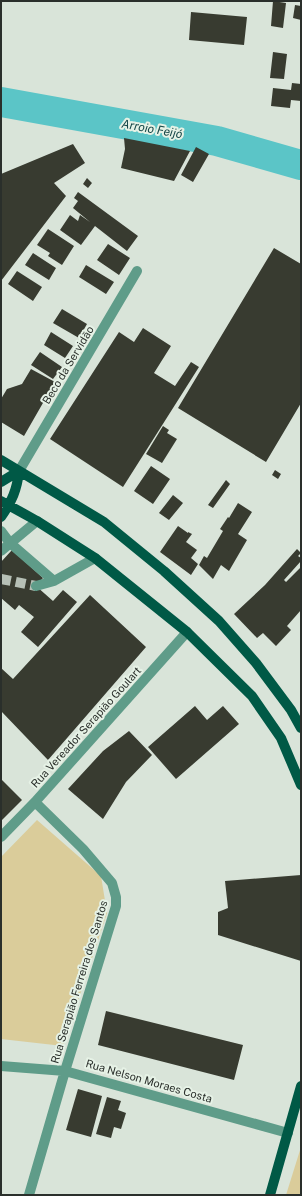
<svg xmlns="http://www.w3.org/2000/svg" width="302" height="1196" font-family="'Public Sans',sans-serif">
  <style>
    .green { fill: #dacc9a }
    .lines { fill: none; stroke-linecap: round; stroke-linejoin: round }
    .river { stroke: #5bc5c7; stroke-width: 30 }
    .building { fill: #383b30 }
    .minor-tunnel { stroke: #b6c0b6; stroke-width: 10; stroke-dasharray: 10 5; stroke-linecap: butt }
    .minor { stroke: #5f9c89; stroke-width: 10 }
    .major { stroke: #005946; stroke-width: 10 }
    .labels { text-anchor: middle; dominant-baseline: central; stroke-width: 4; stroke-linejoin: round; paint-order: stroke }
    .street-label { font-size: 11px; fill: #2a2f2b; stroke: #e6f2e6 }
    .water-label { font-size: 12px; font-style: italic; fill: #164748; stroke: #e6f2e6 }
  </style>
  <rect width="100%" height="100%" fill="#d9e4d9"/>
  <!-- green -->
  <path class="green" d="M 37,820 L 101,876 L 107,913 L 63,1046 L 1,1039 L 1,857 Z
    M 301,1147 L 301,1195 L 286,1195 Z"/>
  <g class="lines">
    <!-- river -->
    <path class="river" d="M 1,102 L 217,141 L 301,165"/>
  </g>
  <!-- building -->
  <path class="building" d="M 273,1 L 286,3 L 283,28 L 271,26 Z
    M 295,5 L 301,6 L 301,20 L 293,18 Z
    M 191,12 L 247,17 L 244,45 L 189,40 Z
    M 273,52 L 287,54 L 284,79 L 270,78 Z
    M 292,83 L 301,84 L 301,101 L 291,100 L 290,108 L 271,106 L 273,88 L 291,90 Z
    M 124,138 L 190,151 L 174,181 L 121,168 L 125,149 Z
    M 73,144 L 85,163 L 54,183 L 66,196 L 1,281 L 1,174 Z
    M 196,147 L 209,154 L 193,182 L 181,175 Z
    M 87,178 L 92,183 L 88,188 L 83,184 Z
    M 78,192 L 138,236 L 127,251 L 95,226 L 81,245 L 60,230 L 70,215 L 78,221 L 80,215 L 90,222 L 73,208 L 78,201 L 74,198 Z
    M 48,229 L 74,246 L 62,265 L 48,256 L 50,253 L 37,245 Z
    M 108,244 L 130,258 L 119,275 L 97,260 Z
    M 274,248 L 301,264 L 301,403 L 266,462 L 178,408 Z
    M 33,253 L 56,268 L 49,280 L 25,265 Z
    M 86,265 L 114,282 L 106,294 L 79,277 Z
    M 17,271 L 42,287 L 33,301 L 8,284 Z
    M 62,309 L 87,324 L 79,338 L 53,323 Z
    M 143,328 L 171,346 L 154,373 L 175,386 L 191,362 L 199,367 L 123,487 L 50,439 L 119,332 L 134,342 Z
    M 51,332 L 73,346 L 65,358 L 44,345 Z
    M 40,352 L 62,367 L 53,379 L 31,365 Z
    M 31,369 L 55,382 L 24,436 L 1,422 L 1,399 L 7,389 L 22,384 Z
    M 163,426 L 169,430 L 167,433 L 177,439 L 162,463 L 146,454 Z
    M 151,466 L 170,479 L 153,504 L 134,491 Z
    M 275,470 L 281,474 L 278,479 L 272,475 Z
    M 226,480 L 230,484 L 213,508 L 208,505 Z
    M 173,495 L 183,503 L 169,520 L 159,513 Z
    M 238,503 L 252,512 L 238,534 L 247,540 L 229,571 L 221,565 L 213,579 L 199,565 L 204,556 L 207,558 L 223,531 L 220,529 L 228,517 L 229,518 Z
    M 178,526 L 188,533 L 188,532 L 192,534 L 186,542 L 197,550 L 191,558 L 198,564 L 191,575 L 160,552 Z
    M 297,549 L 301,553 L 298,556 L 301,558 L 301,561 L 284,580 L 286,582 L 301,567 L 301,610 L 287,626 L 291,630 L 276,646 L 263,633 L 257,638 L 234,614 L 265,585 Z
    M 12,550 L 43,578 L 36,586 L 53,601 L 63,590 L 77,602 L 38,647 L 21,632 L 34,617 L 19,605 L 15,610 L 1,598 L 1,562 Z
    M 90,595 L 146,647 L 48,760 L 1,711 L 1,668 L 13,679 Z
    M 195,706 L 207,720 L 223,706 L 239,724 L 176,779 L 148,747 Z
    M 129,731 L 152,755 L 126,782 L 103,819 L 68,789 L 103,751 Z
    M 1,779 L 22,800 L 2,820 L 1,819 Z
    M 301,875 L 301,961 L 218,935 L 218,912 L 228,908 L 225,881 Z
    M 106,1011 L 243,1045 L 234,1080 L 98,1045 Z
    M 78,1089 L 102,1096 L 91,1137 L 66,1130 Z
    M 107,1097 L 121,1101 L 118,1110 L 126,1113 L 121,1129 L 114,1127 L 111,1138 L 96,1134 Z"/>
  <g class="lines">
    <!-- minor-tunnel -->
    <path class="minor-tunnel" d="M 1,579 L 36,586"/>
    <!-- minor -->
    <path class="minor" d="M 19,471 L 137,271
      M 1,531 L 10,543 L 54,581 L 95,558
      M 1,551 L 37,521
      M 36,586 L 54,581
      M 1,837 L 35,802 L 187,632
      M 1,1066 L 65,1071 L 288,1133
      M 29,1195 L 65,1071 L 116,906 L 116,897 L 112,883 L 83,849 L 35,802"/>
    <!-- major -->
    <path class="major" d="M 1,460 L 104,522 L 164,571 L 219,621 L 256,663 L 291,710 L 301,728
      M 1,482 L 19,471
      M 1,501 L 37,521 L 95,558 L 187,632 L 252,696 L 281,738 L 301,785
      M 1,517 C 12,501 17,490 19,471
      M 270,1195 L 301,1086"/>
  </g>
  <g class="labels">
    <!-- street labels -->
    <g class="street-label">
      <text transform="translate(68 365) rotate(-59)">Beco da Servidão</text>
      <text transform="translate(86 727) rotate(-48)">Rua Vereador Serapião Goulart</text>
      <text transform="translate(79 982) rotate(-73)">Rua Serapião Ferreira dos Santos</text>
      <text transform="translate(149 1081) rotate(16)">Rua Nelson Moraes Costa</text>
    </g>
    <!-- water labels -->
    <g class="water-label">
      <text transform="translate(152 129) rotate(10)">Arroio Feijó</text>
    </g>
  </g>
  <!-- border -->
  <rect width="302" height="1196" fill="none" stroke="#2a2f2b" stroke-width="4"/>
</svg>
